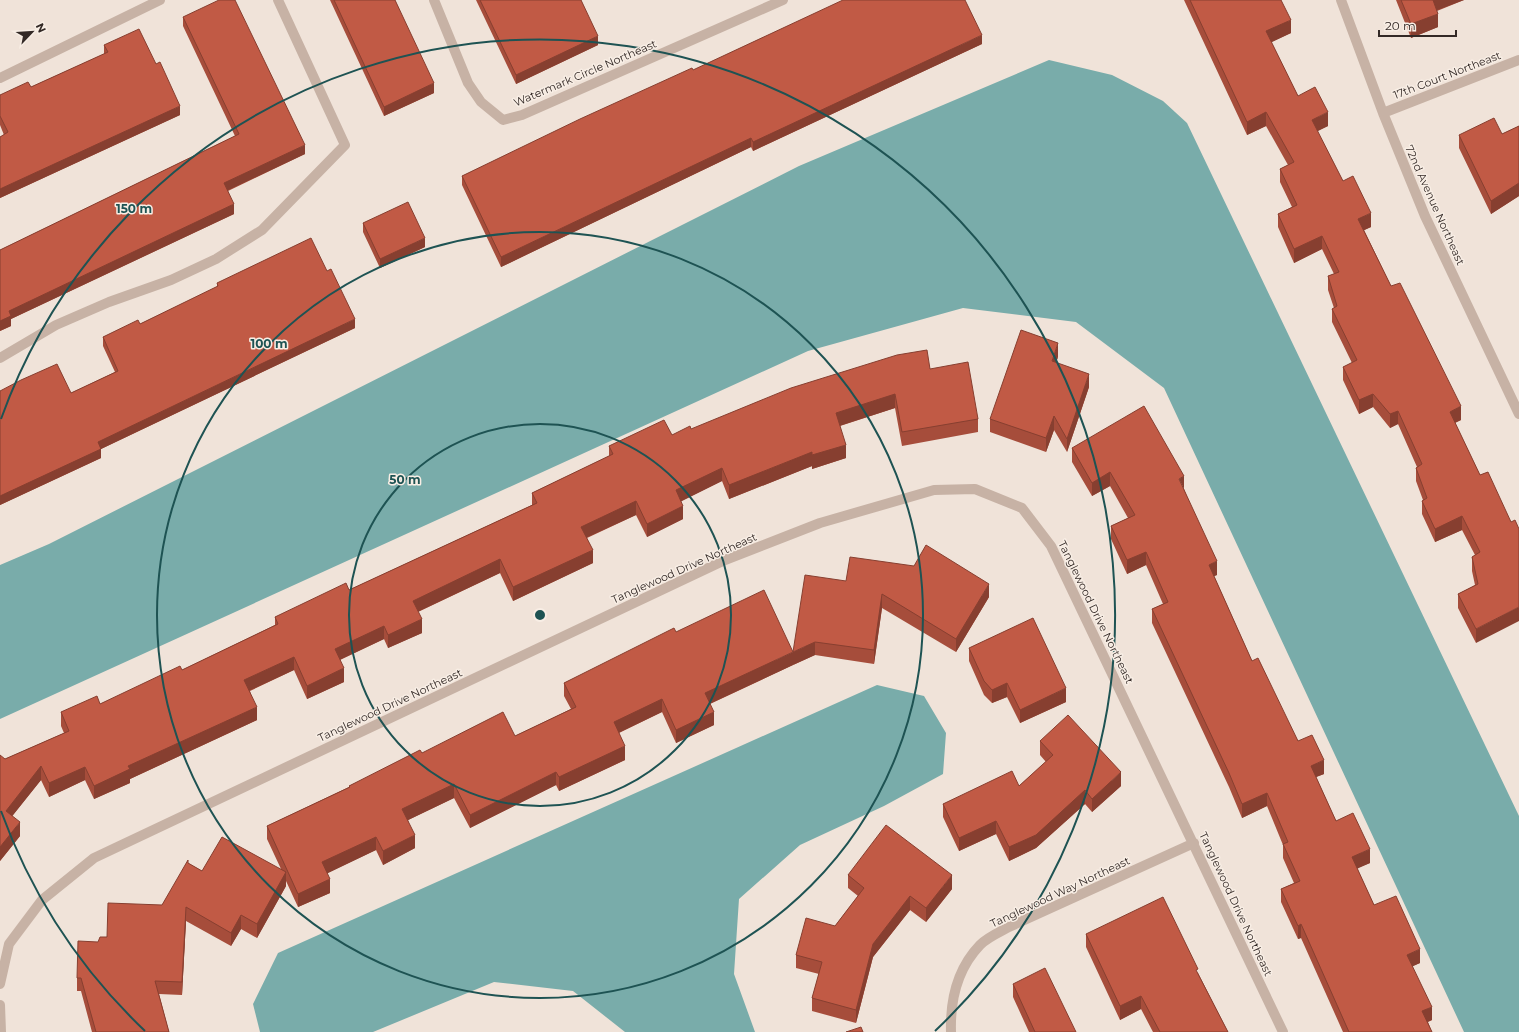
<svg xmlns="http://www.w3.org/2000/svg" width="1519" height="1032" font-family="Montserrat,sans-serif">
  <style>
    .water { fill: #79acaa }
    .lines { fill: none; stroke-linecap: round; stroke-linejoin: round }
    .minor { stroke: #c7b2a5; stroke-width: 10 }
    .wall { fill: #a64d3b }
    .shaded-wall { fill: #873f30 }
    .building { fill: #c15a45; stroke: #873f30 }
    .ring { fill: none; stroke: #1e5353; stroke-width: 2 }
    .labels { text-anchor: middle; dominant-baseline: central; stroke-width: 3; stroke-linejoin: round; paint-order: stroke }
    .street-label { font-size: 11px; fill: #332926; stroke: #f8eee5 }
    .centre { fill: #1e5353; stroke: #f8eee5; stroke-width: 2 }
    .ring-label { font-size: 12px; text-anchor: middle; font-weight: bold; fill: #1e5353; stroke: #f8eee5; stroke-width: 3; stroke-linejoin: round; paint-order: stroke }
  </style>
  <rect width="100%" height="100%" fill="#f0e3d9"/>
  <!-- water -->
  <path class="water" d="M 1049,60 L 1112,75 L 1163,101 L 1187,123 L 1519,816 L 1519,1032 L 1464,1032 L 1164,388 L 1076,322 L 963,308 L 808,351 L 0,719 L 0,565 L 49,544 L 799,166 Z
    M 877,685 L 924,696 L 946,733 L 943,774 L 884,806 L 800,845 L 739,899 L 734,974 L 755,1032 L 625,1032 L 573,991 L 494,982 L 373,1032 L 260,1032 L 253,1004 L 278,953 Z"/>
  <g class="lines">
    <!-- minor -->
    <path class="minor" d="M 434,0 L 468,83 L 481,102 L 503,120 L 522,115 L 783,0
      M 1341,0 L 1383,113 L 1425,216 L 1519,414
      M 0,78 L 160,0
      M 1383,113 L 1519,60
      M 0,358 L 56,325 L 109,302 L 171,280 L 216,259 L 262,230 L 345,145 L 278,0
      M 0,984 L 9,944 L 42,900 L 94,858 L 725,560 L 820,523 L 934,490 L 975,489 L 1022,508 L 1051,546 L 1283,1032
      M 0,1005 L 1,1032
      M 951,1032 C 950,999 957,969 980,945 C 988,937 1000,932 1009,927 L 1194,843"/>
  </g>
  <!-- wall -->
  <path class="wall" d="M 330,0 L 395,0 L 434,93 L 384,116 Z
    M 476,0 L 581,0 L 598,45 L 516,84 Z
    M 1184,0 L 1281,0 L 1291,33 L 1271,42 L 1298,96 L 1328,126 L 1317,131 L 1343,181 L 1371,227 L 1364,230 L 1391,286 L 1461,420 L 1455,423 L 1480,475 L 1488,472 L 1476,643 L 1458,608 L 1458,594 L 1475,585 L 1472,571 L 1472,557 L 1475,555 L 1462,530 L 1435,542 L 1422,514 L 1422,501 L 1423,500 L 1416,481 L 1416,468 L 1417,467 L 1398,424 L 1390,428 L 1373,407 L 1359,414 L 1343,380 L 1343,367 L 1352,363 L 1332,322 L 1332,309 L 1334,308 L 1328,290 L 1328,276 L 1334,274 L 1322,249 L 1294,263 L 1278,227 L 1278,214 L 1292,207 L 1280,182 L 1280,169 L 1288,165 L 1266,126 L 1247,135 Z
    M 1396,0 L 1464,0 L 1437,11 L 1438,27 L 1411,38 Z
    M 183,17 L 305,154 L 228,191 L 234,214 L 11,319 L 11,326 L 0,331 L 0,250 L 235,136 L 183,26 Z
    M 982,44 L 753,151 L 751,147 L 501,267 L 462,185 L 462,176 L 693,70 Z
    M 104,45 L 180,115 L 0,198 L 0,137 L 4,135 L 0,125 L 0,95 L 31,87 L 104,54 Z
    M 1519,126 L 1519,196 L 1491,214 L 1459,148 L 1459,135 L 1502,134 Z
    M 363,223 L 425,247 L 380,268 L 363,232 Z
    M 217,283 L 355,328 L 101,449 L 101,458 L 0,505 L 0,391 L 71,393 L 115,372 L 103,346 L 103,337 L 140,324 L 217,287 Z
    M 1058,357 L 1056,362 L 1089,387 L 1067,452 L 1054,430 L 1046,452 L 990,432 L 990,419 Z
    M 930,369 L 978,419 L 978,432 L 902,446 L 895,408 L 840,426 L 846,458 L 812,469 L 812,466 L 729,499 L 722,481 L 681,501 L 683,519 L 647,537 L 636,515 L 587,538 L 593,563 L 513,601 L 500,573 L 418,612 L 422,633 L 388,648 L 384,639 L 340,660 L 344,682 L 307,699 L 294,670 L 250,691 L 257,720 L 130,779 L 130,783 L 94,799 L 85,780 L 49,797 L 41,780 L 12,816 L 20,836 L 0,861 L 5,759 L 64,733 L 61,726 L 61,712 L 100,704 L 182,670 L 275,625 L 275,617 L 349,590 L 532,505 L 532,493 L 609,456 L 609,446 L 672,435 Z
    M 1072,448 L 1184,489 L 1217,575 L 1214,576 L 1252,661 L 1298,741 L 1324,774 L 1316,777 L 1336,821 L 1370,863 L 1357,868 L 1374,905 L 1420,963 L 1412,966 L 1432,1020 L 1428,1022 L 1432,1032 L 1343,1032 L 1301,938 L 1298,939 L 1281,902 L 1281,889 L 1294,883 L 1283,858 L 1283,845 L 1267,806 L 1242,818 L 1229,787 L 1152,623 L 1152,609 L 1163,604 L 1146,565 L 1127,574 L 1111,539 L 1111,526 L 1128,518 L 1110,486 L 1092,496 L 1072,462 Z
    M 846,581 L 989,597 L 956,652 L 882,608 L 874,664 L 815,655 L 793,665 Z
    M 676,632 L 793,665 L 710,704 L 714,725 L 676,743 L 662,712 L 619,733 L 625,760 L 559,791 L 556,785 L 470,828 L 454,798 L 408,820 L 415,848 L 383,865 L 376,850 L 327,873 L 330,893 L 298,907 L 286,881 L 286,886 L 257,938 L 241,929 L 231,946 L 186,921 L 182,995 L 159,994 L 169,1032 L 92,1032 L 81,991 L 77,991 L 77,978 L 107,937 L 162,905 L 188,863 L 202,871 L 281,869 L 267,839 L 267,826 L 349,787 L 349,786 L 422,753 L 515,736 L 571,709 L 564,696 L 564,683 Z
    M 969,648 L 1066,702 L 1020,723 L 1007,697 L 992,703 L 984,695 L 969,661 Z
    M 1040,741 L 1121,786 L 1092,812 L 1085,804 L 1036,848 L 1009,861 L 996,834 L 959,851 L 943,817 L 943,804 L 1019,786 L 1046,762 L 1040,755 Z
    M 848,875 L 952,889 L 926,922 L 910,910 L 873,957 L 856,1023 L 812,1011 L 812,998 L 819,974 L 796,968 L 796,955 L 835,926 L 858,896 L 848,888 Z
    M 1086,934 L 1198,973 L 1228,1032 L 1153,1032 L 1141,1009 L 1120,1020 L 1086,947 Z
    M 1013,984 L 1076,1032 L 1029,1032 L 1013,997 Z"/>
  <!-- shaded-wall -->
  <path class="shaded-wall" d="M 1432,0 L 1464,0 L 1432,12 Z
    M 1438,14 L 1438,27 L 1411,38 L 1411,24 Z
    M 1291,20 L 1291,33 L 1266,45 L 1266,31 Z
    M 982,35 L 982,44 L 753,151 L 753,142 Z
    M 598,36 L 598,45 L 516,84 L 516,75 Z
    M 434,83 L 434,93 L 384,116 L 384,107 Z
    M 180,106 L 180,115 L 0,198 L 0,189 Z
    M 1266,112 L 1266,126 L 1247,135 L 1247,122 Z
    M 1328,112 L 1328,126 L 1312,134 L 1312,120 Z
    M 751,138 L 751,147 L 501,267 L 501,257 Z
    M 305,145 L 305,154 L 224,192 L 224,183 Z
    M 1519,183 L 1519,196 L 1491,214 L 1491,201 Z
    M 234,204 L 234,214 L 11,319 L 11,326 L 0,331 L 0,321 L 9,311 Z
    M 1371,213 L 1371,227 L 1358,233 L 1358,219 Z
    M 1322,236 L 1322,249 L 1294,263 L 1294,249 Z
    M 425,238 L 425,247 L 380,268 L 380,259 Z
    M 355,319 L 355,328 L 101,449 L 101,458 L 0,505 L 0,496 L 98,442 Z
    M 1058,343 L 1058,357 L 1052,374 L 1052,361 Z
    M 1089,374 L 1089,387 L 1067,452 L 1067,439 Z
    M 895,394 L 895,408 L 836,427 L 836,413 Z
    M 1373,394 L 1373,407 L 1359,414 L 1359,400 Z
    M 1461,406 L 1461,420 L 1450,425 L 1450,412 Z
    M 1398,411 L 1398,424 L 1390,428 L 1390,414 Z
    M 1054,416 L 1054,430 L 1046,452 L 1046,438 Z
    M 846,445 L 846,458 L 812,469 L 812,455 Z
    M 812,452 L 812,466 L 729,499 L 729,485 Z
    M 722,468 L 722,481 L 676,504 L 676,490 Z
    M 1110,472 L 1110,486 L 1092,496 L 1092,483 Z
    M 1184,476 L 1184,489 L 1179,479 Z
    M 636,501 L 636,515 L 581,540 L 581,527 Z
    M 683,506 L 683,519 L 647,537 L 647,524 Z
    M 1462,516 L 1462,530 L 1435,542 L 1435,529 Z
    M 593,550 L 593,563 L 513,601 L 513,587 Z
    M 1146,552 L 1146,565 L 1127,574 L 1127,560 Z
    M 500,559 L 500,573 L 413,614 L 413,601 Z
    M 1217,561 L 1217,575 L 1209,578 L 1209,565 Z
    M 989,584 L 989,597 L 956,652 L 956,639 Z
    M 882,594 L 882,608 L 874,664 L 874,650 Z
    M 1519,607 L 1519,621 L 1476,643 L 1476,629 Z
    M 422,619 L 422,633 L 388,648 L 388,635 Z
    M 384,626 L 384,639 L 335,662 L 335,649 Z
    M 815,642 L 815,655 L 793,665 L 793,652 Z
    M 793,652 L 793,665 L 705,706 L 705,693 Z
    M 294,657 L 294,670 L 244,693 L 244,680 Z
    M 344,668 L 344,682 L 307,699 L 307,686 Z
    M 1007,683 L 1007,697 L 992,703 L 992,690 Z
    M 1066,688 L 1066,702 L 1020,723 L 1020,710 Z
    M 662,699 L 662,712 L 614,735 L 614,722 Z
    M 257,707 L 257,720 L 130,779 L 130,783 L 94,799 L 94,786 L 128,766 Z
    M 714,712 L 714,725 L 676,743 L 676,730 Z
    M 625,746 L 625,760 L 559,791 L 559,777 Z
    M 1324,760 L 1324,774 L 1311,779 L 1311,766 Z
    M 41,766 L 41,780 L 6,824 L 6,811 Z
    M 85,767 L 85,780 L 49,797 L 49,783 Z
    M 556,772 L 556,785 L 470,828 L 470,815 Z
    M 1121,772 L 1121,786 L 1092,812 L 1092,799 Z
    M 454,784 L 454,798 L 402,823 L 402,809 Z
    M 1085,790 L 1085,804 L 1036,848 L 1009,861 L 1009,847 Z
    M 1267,793 L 1267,806 L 1242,818 L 1242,804 Z
    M 996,821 L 996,834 L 959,851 L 959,838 Z
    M 20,822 L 20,836 L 0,861 L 0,847 Z
    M 415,835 L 415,848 L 383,865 L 383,851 Z
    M 376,837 L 376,850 L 322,876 L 322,862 Z
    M 1370,849 L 1370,863 L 1352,871 L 1352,857 Z
    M 286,872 L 286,886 L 257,938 L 257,924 Z
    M 952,875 L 952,889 L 926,922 L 926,908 Z
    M 330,879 L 330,893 L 298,907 L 298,894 Z
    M 910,896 L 910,910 L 873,957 L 856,1023 L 856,1010 L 873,944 Z
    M 186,907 L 186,921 L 182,995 L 182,982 Z
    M 241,915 L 241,929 L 231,946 L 231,933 Z
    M 1301,924 L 1301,938 L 1298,939 L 1298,926 Z
    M 1420,949 L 1420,963 L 1407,969 L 1407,955 Z
    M 1141,996 L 1141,1009 L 1120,1020 L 1120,1006 Z
    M 1432,1007 L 1432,1020 L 1422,1024 L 1422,1011 Z"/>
  <!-- building -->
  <path class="building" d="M 219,0 L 235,0 L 305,145 L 224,183 L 234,204 L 9,311 L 11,316 L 0,321 L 0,250 L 239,134 L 183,17 Z
    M 334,0 L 395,0 L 434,83 L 384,107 Z
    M 480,0 L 581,0 L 598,36 L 516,75 Z
    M 843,0 L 965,0 L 982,35 L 753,142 L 751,138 L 501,257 L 462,176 L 580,119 L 692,68 L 693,70 Z
    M 1190,0 L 1281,0 L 1291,20 L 1266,31 L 1298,96 L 1315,87 L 1328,112 L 1312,120 L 1343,181 L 1353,176 L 1371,213 L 1358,219 L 1391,286 L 1400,283 L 1461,406 L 1450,412 L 1480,475 L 1488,472 L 1511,522 L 1515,520 L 1519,529 L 1519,607 L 1476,629 L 1458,594 L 1478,584 L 1472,557 L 1480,552 L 1462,516 L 1435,529 L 1422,501 L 1427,498 L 1416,468 L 1422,464 L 1398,411 L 1390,414 L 1373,394 L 1359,400 L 1343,367 L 1357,360 L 1332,309 L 1337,306 L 1328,276 L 1339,272 L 1322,236 L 1294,249 L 1278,214 L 1297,205 L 1280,169 L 1294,162 L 1266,112 L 1247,122 Z
    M 1401,0 L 1433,0 L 1438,14 L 1411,24 Z
    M 139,29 L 156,64 L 160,62 L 180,106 L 0,189 L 0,137 L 8,132 L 0,116 L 0,95 L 28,82 L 31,87 L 108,52 L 104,45 Z
    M 1494,118 L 1502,134 L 1519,126 L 1519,183 L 1491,201 L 1459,135 Z
    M 408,202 L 425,238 L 380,259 L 363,223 Z
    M 311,238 L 327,271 L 331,269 L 355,319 L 98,442 L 101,449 L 0,496 L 0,391 L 21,380 L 57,364 L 71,393 L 118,371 L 103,337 L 138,320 L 140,324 L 218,286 L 217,283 Z
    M 1021,330 L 1058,343 L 1052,361 L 1089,374 L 1067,439 L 1054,416 L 1046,438 L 990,419 Z
    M 927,350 L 930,369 L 968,362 L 978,419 L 902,432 L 895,394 L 836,413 L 846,445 L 812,455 L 812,452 L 729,485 L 722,468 L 676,490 L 683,506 L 647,524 L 636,501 L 581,527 L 593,550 L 513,587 L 500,559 L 413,601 L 422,619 L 388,635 L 384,626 L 335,649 L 344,668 L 307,686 L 294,657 L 244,680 L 257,707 L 128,766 L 130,769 L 94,786 L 85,767 L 49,783 L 41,766 L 6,811 L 20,822 L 0,847 L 0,755 L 5,759 L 69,731 L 61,712 L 97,696 L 100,704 L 180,666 L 182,670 L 278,624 L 275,617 L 346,583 L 349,590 L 537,503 L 532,493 L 613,454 L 609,446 L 664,420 L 672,435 L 690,426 L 691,429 L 791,388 L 897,355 Z
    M 1144,406 L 1184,476 L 1179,479 L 1217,561 L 1209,565 L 1252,661 L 1258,658 L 1298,741 L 1312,735 L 1324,760 L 1311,766 L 1336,821 L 1353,813 L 1370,849 L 1352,857 L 1374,905 L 1396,896 L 1420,949 L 1407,955 L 1432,1007 L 1422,1011 L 1432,1032 L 1349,1032 L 1301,924 L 1298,926 L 1281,889 L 1300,881 L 1283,844 L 1288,842 L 1267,793 L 1242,804 L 1229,773 L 1152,609 L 1168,602 L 1146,552 L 1127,560 L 1111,526 L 1135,515 L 1110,472 L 1092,483 L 1072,448 Z
    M 926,545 L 989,584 L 956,639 L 882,594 L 874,650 L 815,642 L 793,652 L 805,575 L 846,581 L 850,557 L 914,566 Z
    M 764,590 L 793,652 L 705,693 L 714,712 L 676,730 L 662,699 L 614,722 L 625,746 L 559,777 L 556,772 L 470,815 L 454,784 L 402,809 L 415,835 L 383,851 L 376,837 L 322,862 L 330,879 L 298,894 L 267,826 L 350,787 L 349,786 L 420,750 L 422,753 L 503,712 L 515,736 L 576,707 L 564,683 L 674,628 L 676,632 Z
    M 1033,618 L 1066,688 L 1020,710 L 1007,683 L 992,690 L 984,681 L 969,648 Z
    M 1068,715 L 1121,772 L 1092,799 L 1085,790 L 1036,835 L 1009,847 L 996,821 L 959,838 L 943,804 L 1012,771 L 1019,786 L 1053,755 L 1040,741 Z
    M 886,825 L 952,875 L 926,908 L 910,896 L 873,944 L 856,1010 L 812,998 L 822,962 L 796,955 L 806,918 L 835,926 L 864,888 L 848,875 Z
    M 222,837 L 286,872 L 257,924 L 241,915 L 231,933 L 186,907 L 182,982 L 155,981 L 169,1032 L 96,1032 L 81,978 L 77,978 L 78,941 L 98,942 L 100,937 L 107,937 L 108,903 L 162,905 L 188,860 L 188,863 L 202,871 Z
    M 1163,897 L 1198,969 L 1196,970 L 1228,1032 L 1160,1032 L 1141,996 L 1120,1006 L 1086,934 Z
    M 1045,968 L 1076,1032 L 1035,1032 L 1013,984 Z
    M 861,1027 L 863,1032 L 846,1032 Z"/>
  <!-- distance rings -->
  <g class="ring">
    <circle cx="540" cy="615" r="191"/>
    <circle cx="540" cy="615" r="383"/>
    <path d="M145 1031A574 574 0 0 1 1 811M1 419A574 574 0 1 1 935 1031"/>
  </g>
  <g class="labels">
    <!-- street labels -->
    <g class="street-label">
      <text transform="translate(585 73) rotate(-23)">Watermark Circle Northeast</text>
      <text transform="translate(1447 75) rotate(-21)">17th Court Northeast</text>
      <text transform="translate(1435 205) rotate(66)">72nd Avenue Northeast</text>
      <text transform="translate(684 568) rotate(-24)">Tanglewood Drive Northeast</text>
      <text transform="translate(1096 612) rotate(64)">Tanglewood Drive Northeast</text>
      <text transform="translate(390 705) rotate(-25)">Tanglewood Drive Northeast</text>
      <text transform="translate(1060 892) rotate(-25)">Tanglewood Way Northeast</text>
      <text transform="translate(1236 904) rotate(65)">Tanglewood Drive Northeast</text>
    </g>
  </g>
  <circle cx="540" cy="615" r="6" class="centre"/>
  <g class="ring-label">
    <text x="134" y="213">150 m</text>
    <text x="269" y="348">100 m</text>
    <text x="405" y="484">50 m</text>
  </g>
  <!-- north arrow -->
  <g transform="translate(32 32) rotate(65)" stroke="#f8eee5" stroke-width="3" paint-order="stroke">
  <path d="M0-3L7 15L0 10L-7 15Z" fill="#332926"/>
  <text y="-6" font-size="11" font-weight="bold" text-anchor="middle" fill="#332926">N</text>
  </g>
  <!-- scale -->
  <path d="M1379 30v6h77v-6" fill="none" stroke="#332926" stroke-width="2"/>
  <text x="1385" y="30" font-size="12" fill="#332926" stroke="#f8eee5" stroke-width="3" paint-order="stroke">20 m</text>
</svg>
